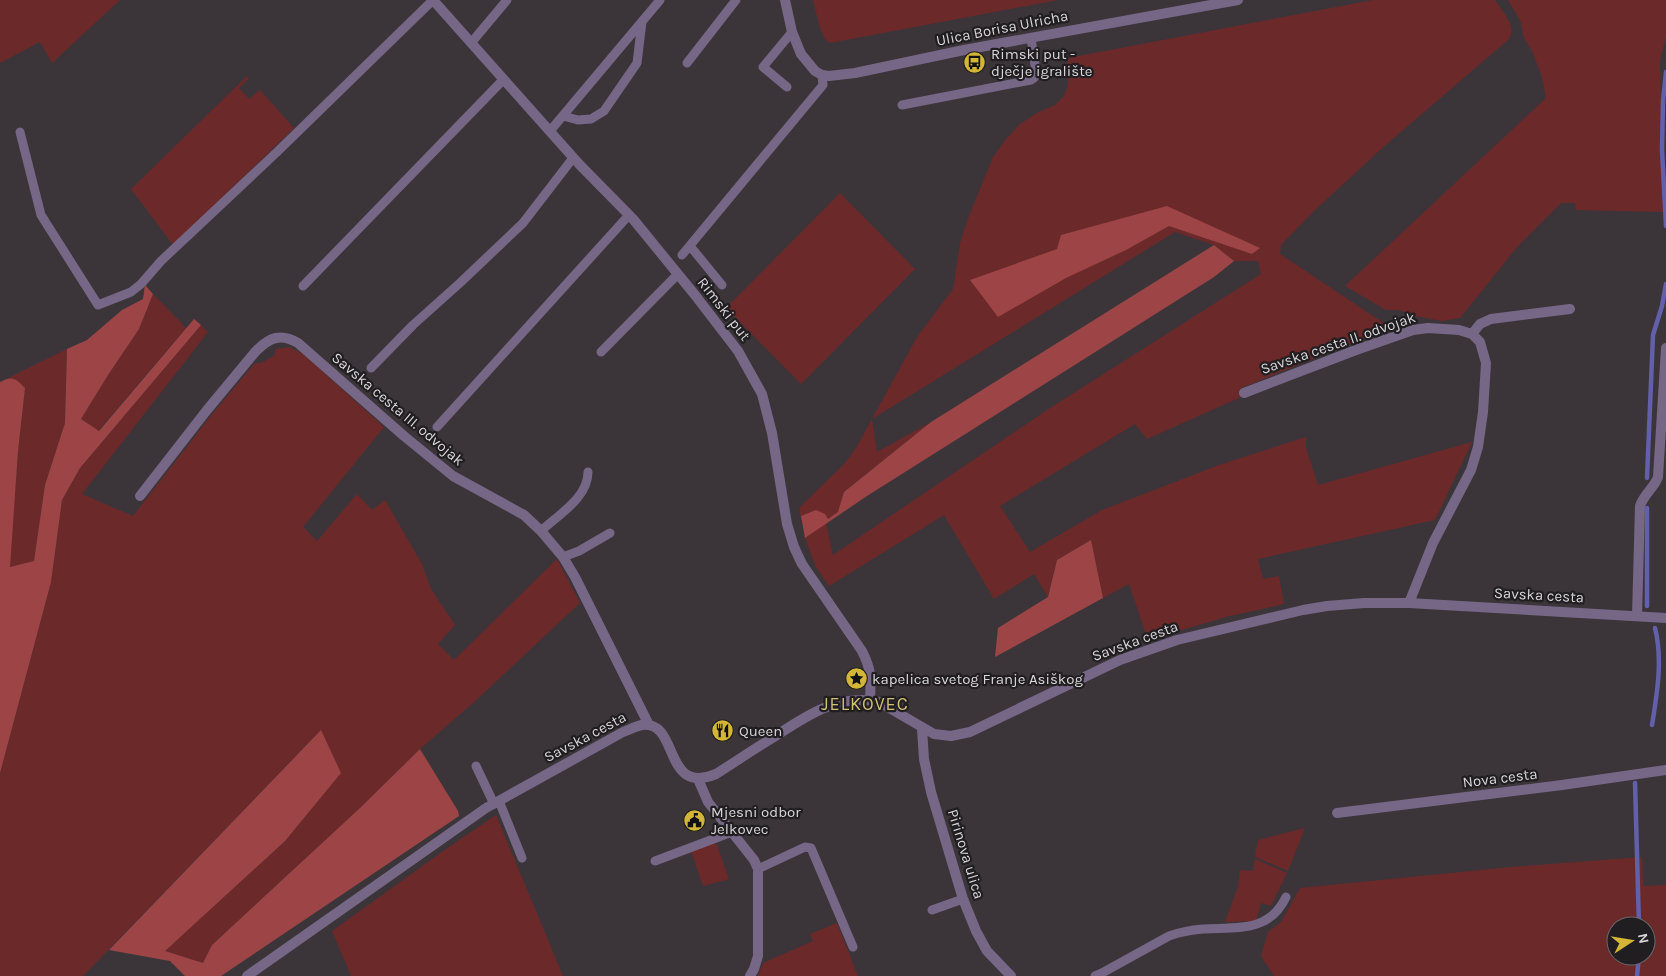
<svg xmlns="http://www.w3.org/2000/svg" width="1666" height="976" font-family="Karla,sans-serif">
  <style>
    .green { fill: #6c292a; fill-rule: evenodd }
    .forest { fill: #9d4546 }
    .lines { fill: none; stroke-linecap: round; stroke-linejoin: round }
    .stream { stroke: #625fab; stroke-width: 4.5 }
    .service { stroke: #776787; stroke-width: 9 }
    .minor { stroke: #776787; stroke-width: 10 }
    .tertiary { stroke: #776787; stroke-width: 10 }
    .labels { text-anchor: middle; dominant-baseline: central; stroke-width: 4.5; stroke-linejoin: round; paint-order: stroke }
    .street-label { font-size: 15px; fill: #d9d5d8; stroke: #201e20 }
    .poi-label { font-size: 15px; fill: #d9d5d8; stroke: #201e20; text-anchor: start }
    .quarter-label { font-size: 18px; letter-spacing: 1px; fill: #d3c073; stroke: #201e20 }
  </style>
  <rect width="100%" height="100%" fill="#3b353a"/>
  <!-- green -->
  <path class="green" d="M 0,0 L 120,0 L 52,63 L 40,42 L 0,63 Z
    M 813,0 L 1058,0 L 830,43 C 820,38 816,11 813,0 Z
    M 1373,0 L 1495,0 C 1502,12 1517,25 1509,39 L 1381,149 L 1313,212 L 1281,245 L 1280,254 L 1385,324 L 1385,328 L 1379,332 L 1241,388 L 1241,397 L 1147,439 L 1135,424 L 1000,506 L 1030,552 L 1102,510 L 1219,465 L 1306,437 L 1306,448 L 1318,485 L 1472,442 L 1435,520 L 1258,559 L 1263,579 L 1279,576 L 1284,604 L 1226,617 L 1148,640 L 1129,584 L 1103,598 L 1091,540 L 1057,560 L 1048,597 L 1034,574 L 994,599 L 944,515 L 829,586 L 816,567 L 805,538 L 826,523 L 833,555 L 1050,408 L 1261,274 L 1258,261 L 1234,261 L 1214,245 L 1175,232 L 872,419 L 877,452 L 931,422 L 844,492 L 839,512 L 828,519 L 816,510 L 801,516 L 799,512 L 801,506 L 845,463 L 856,448 L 917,337 L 953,289 L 960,243 L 969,216 L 993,157 L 1006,139 L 1020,124 L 1037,113 L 1055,105 L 1064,96 L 1068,85 L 1068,58 Z
    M 1508,0 L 1666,0 L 1666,37 L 1660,60 L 1663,212 L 1576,210 L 1575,203 L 1561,203 L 1518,246 L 1460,318 L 1442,321 L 1415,316 L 1399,310 L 1386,310 L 1345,286 L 1546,98 L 1542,77 L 1532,51 L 1523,36 L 1521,22 Z
    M 247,76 L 249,78 L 239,88 L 249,99 L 260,90 L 294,128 L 173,245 L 131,189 Z
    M 840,193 L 915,269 L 801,384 L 726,308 Z
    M 153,294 L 186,328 L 98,431 L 81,419 L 108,375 L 139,329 Z
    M 201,325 L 208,332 L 82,494 L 133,516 L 213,413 L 255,363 L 261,363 L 274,356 L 276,349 L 289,347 L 303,354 L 384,427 L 303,527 L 317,541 L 357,494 L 372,510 L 385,500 L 422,564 L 431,589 L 455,625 L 438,644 L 454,660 L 557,559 L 580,603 L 473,703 L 420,749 L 360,808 L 212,945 L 203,963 L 164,951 L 285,841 L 340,773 L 320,731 L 83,976 L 0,976 L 0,773 L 51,582 L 62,500 L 80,468 Z
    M 67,349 L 65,423 L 45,485 L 34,562 L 9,567 L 18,451 L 25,388 L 8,378 Z
    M 496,815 L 563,976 L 351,976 L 332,931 L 446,849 Z
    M 1305,828 L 1288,871 L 1255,857 L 1258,840 Z
    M 714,842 L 717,845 L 729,879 L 703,886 L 691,851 Z
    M 1642,857 L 1643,886 L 1666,885 L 1666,976 L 1274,976 L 1261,956 L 1268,932 L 1281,922 L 1300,888 L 1511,867 ZM 1616,926 L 1646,926 L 1646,956 L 1616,956 Z
    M 1255,859 L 1287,873 L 1271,906 L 1261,903 L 1256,921 L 1225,922 L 1238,887 L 1240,870 L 1253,871 Z
    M 837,923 L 858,976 L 758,976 L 763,963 L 813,941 L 810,934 Z"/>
  <!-- forest -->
  <path class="forest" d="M 1167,206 L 1260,248 L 1252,254 L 1169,226 L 1126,250 L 1066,278 L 998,317 L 970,280 L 1057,249 L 1061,235 Z
    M 1214,245 L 1234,261 L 1214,277 L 867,496 L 805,538 L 801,516 L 816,510 L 825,514 L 828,519 L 838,512 L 844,492 L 931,422 Z
    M 145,285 L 153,294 L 139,329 L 108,375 L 81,419 L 99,431 L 194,319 L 201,325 L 80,468 L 62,500 L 51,582 L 0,773 L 0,382 C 13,375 16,379 25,388 L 18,451 L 10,567 L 34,561 L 45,485 L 65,423 L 67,349 L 87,340 L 122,310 L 143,299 Z
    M 1091,540 L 1103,598 L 995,657 L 998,628 L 1048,597 L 1057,560 Z
    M 321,730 L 341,773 L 285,841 L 165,951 L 203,963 L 212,945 L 360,808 L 420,749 L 458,811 L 459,816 L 221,976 L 185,976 L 170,961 L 109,950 Z"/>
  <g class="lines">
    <!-- stream -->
    <path class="stream" d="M 1666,72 L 1663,101 L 1662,150 L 1666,226
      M 1647,478 L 1653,335 L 1662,306 L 1666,284
      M 1647,508 L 1647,606
      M 1652,725 C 1657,694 1663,660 1655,628
      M 1635,783 L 1639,926
      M 1637,976 L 1639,956"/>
    <!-- service -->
    <path class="service" d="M 471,43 L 507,0
      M 687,63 L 736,0
      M 787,87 L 763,67 L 792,32
      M 902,105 L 1031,80 L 1034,78 L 1036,72 L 1031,38
      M 563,116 L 578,120 L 591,119 L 604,111 L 637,63 L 642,22
      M 550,131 L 660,0
      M 20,132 L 41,215 L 98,305 L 131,292 L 141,284 L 161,261 L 277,152 L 433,0
      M 690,246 L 722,285
      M 682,255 L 823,85 L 822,75
      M 303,286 L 503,80
      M 601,352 L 678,274
      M 371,368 L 413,325 L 461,282 L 523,223 L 573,158
      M 437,427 L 629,215
      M 541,531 C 558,515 588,498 588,472
      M 563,557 L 579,551 L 610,533
      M 476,766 L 494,804
      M 499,801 L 522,858
      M 655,861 L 732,832
      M 758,869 L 805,847 L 811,848 L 853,947
      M 932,910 L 963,899
      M 1095,976 L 1102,973 L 1169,936 C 1180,932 1191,930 1203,929 C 1237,927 1269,933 1286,897"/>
    <!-- minor -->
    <path class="minor" d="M 433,0 L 579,164 L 633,219 L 695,295 L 738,351 L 762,394 L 772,433 L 787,524 L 794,547 L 802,564 L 862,651 C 872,671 871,678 870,700
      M 785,0 L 792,32 L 801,54 L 815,71 L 822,75 L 829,76 L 855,73 L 964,50 L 1238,0
      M 1244,393 L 1356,350 L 1413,330 L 1428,328 L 1459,330 L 1472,334 L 1480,324 L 1491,319 L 1570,309
      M 140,496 L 207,410 L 256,351 C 270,337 281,333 298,343 L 404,436 L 453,476 L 524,515 L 541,531 L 563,557 L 575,577 L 649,725
      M 1409,603 L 1433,543 L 1471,470 L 1478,447 L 1483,412 L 1486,363 L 1480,342 L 1472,334
      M 1637,616 L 1640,506 C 1644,494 1654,488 1658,477 L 1666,348
      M 922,729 L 924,759 L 931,792 L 963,899 L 976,931 L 987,951 L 1011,976
      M 698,779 L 708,802 L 754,860 L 758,869 L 758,956 L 754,969 L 750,976
      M 1337,813 L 1562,785 L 1666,770"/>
    <!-- tertiary -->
    <path class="tertiary" d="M 247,976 L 486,808 L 623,732 C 629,730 636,726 642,725 C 680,720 662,796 716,774 C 735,762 754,749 774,737 C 806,716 839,693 879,702 L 934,734 L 951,736 L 970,732 L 1120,660 L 1177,640 L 1303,610 L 1327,606 L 1364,603 L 1409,603 L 1666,618"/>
  </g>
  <!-- icons -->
  <defs>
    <symbol id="bus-disc" viewBox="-11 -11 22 22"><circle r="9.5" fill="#d3b635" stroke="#201e20"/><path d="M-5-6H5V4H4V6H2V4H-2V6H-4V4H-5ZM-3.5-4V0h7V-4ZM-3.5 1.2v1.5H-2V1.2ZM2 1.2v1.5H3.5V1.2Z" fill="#111"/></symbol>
    <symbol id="sight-disc" viewBox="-11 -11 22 22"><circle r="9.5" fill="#d3b635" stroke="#201e20"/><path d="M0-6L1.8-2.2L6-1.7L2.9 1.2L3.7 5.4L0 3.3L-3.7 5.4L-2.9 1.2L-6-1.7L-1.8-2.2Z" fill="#111"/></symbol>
    <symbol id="restaurant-disc" viewBox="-11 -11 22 22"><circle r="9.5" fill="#d3b635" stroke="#201e20"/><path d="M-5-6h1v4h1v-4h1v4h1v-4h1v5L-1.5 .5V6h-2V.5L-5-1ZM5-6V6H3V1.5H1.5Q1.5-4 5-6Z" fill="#111"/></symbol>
    <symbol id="civic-disc" viewBox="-11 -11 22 22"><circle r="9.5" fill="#d3b635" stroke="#201e20"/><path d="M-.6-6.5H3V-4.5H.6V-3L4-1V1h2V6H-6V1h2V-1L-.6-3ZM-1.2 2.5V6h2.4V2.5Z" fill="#111"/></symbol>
  </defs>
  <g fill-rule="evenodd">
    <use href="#bus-disc" x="962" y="50" width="25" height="25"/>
    <use href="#sight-disc" x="844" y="666" width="25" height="25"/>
    <use href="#restaurant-disc" x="710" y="718" width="25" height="25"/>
    <use href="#civic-disc" x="682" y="808" width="25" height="25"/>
  </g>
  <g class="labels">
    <!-- street labels -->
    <g class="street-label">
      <text transform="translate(1002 28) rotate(-11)">Ulica Borisa Ulricha</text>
      <text transform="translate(724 309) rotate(52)">Rimski put</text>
      <text transform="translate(1338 343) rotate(-19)">Savska cesta II. odvojak</text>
      <text transform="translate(398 409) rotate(40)">Savska cesta III. odvojak</text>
      <text transform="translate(1539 595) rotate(3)">Savska cesta</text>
      <text transform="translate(1135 641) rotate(-20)">Savska cesta</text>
      <text transform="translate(585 737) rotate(-28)">Savska cesta</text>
      <text transform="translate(1500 778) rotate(-7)">Nova cesta</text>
      <text transform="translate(966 854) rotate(73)">Pirinova ulica</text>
    </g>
    <!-- poi labels -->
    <g class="poi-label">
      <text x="991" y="54">Rimski put -<tspan x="991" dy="17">dječje igralište</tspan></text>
      <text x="872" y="679">kapelica svetog Franje Asiškog</text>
      <text x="739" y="731">Queen</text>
      <text x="711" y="812">Mjesni odbor<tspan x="711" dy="17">Jelkovec</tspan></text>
    </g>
    <!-- quarter labels -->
    <g class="quarter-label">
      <text x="865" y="704">JELKOVEC</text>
    </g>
  </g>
  <!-- north arrow -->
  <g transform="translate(1631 941) rotate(78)"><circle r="24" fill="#201e20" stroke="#6a676a"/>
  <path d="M0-4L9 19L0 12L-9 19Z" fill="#d3b635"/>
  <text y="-8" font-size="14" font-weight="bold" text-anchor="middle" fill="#d9d5d8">N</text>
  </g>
</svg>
